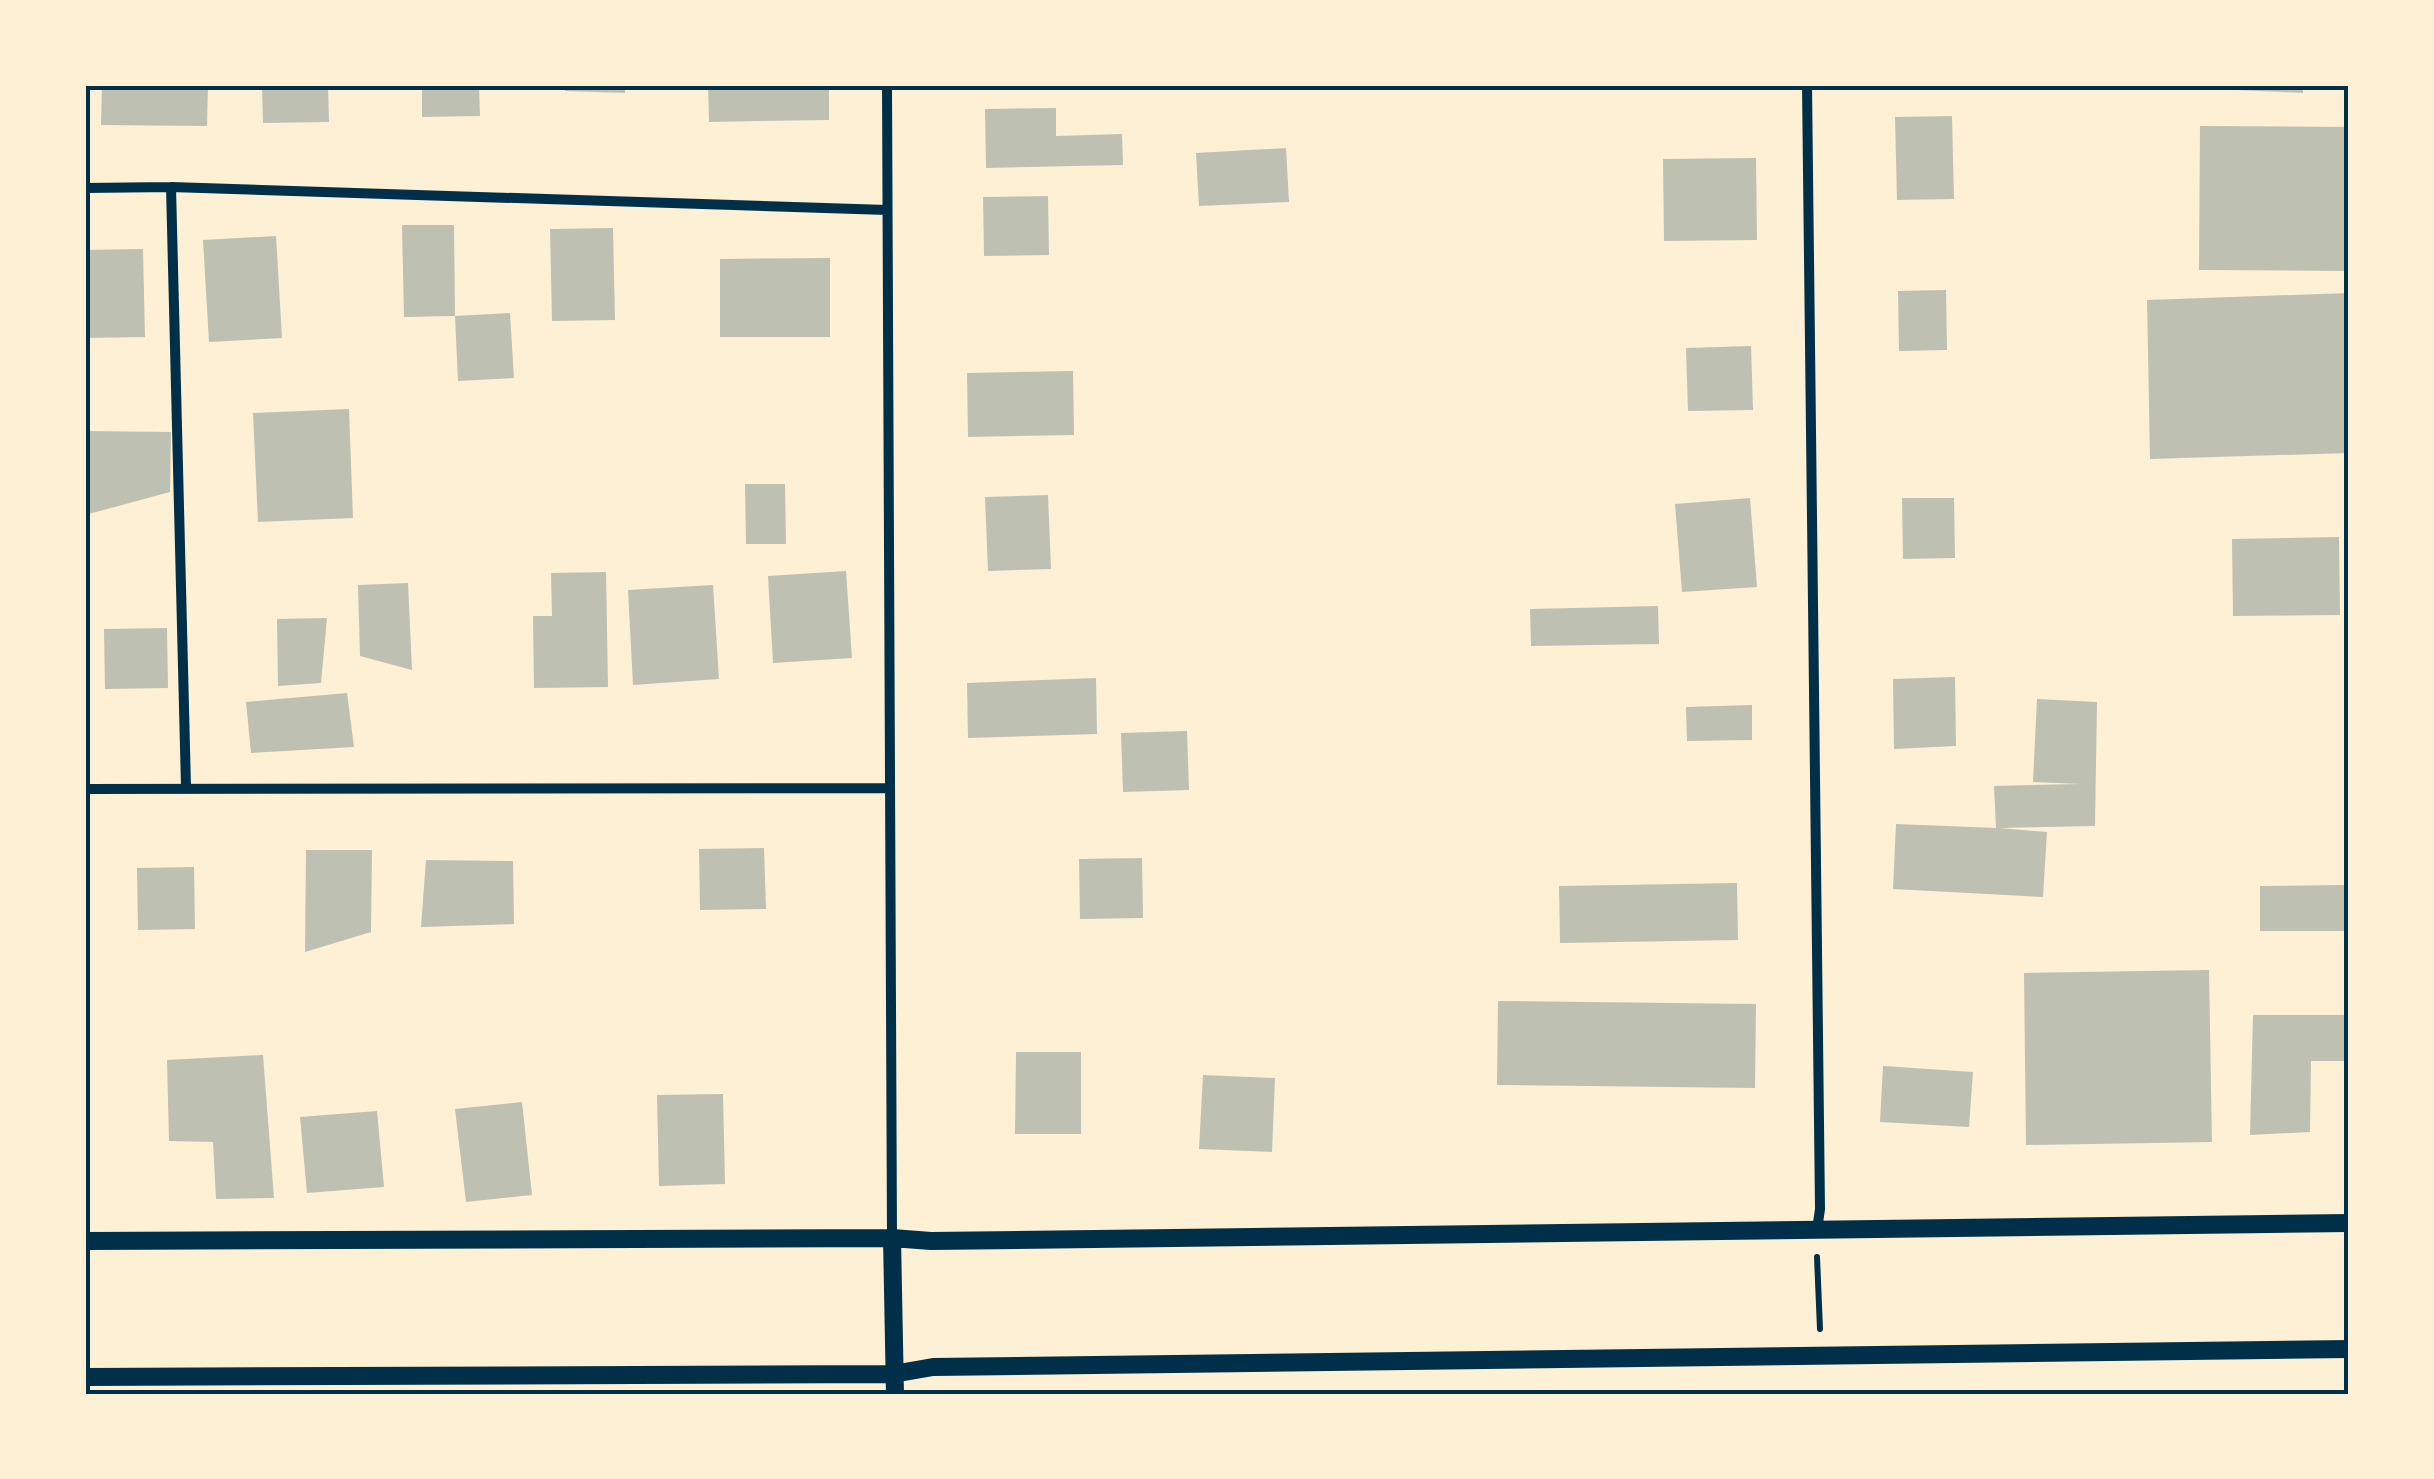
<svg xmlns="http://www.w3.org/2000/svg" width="2434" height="1479" font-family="Mulish,sans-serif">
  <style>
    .building { fill: #bec0b2 }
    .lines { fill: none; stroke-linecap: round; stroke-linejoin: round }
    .path { stroke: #003049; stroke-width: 6 }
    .minor { stroke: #003049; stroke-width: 10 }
    .tertiary { stroke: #003049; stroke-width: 18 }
    .neatline { fill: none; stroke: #003049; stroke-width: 4 }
  </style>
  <rect width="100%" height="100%" fill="#fdf0d5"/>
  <!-- building -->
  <path class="building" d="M 102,85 L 208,85 L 207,126 L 101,125 Z
    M 262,85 L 328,85 L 329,122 L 263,123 Z
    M 422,85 L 479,85 L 480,116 L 422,117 Z
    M 565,85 L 625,85 L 625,93 L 565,91 Z
    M 708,85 L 829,85 L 829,120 L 709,122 Z
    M 2190,85 L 2303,85 L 2303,93 L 2190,88 Z
    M 1056,108 L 1056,136 L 1122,134 L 1123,165 L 986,168 L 985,109 Z
    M 1952,116 L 1954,199 L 1897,200 L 1895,117 Z
    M 2200,126 L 2349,127 L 2349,271 L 2199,270 Z
    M 1286,148 L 1289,202 L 1199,206 L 1196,153 Z
    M 1756,158 L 1757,240 L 1664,241 L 1663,159 Z
    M 1048,196 L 1049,255 L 984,256 L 983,197 Z
    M 402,225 L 454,225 L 455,316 L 404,317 Z
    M 613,228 L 615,320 L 552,321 L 550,229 Z
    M 276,236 L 282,338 L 209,342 L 203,240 Z
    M 143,249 L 145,337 L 85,338 L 85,250 Z
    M 830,258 L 830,337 L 720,337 L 720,259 Z
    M 1946,290 L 1947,350 L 1899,351 L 1898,291 Z
    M 2349,293 L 2349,453 L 2150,459 L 2147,300 Z
    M 510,313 L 514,378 L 458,381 L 455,316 Z
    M 1751,346 L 1753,410 L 1688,411 L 1686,348 Z
    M 1073,371 L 1074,435 L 968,437 L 967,373 Z
    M 349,409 L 353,518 L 258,522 L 253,413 Z
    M 85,431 L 171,432 L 170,492 L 85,515 Z
    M 745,484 L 785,484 L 786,544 L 746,544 Z
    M 1048,495 L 1051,569 L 988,571 L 985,497 Z
    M 1750,498 L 1757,587 L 1682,592 L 1675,504 Z
    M 1902,498 L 1954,498 L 1955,558 L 1903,559 Z
    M 2339,537 L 2340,615 L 2233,616 L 2232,539 Z
    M 846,571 L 852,658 L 773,663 L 768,576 Z
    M 606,572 L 608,687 L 534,688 L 533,616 L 552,616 L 551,573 Z
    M 408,583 L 412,670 L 360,656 L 358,585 Z
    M 713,585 L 719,679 L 633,685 L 628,590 Z
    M 1658,606 L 1659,644 L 1531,646 L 1530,609 Z
    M 327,618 L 321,683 L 278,686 L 277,619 Z
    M 167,628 L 168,688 L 105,689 L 104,629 Z
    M 1955,677 L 1956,746 L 1894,749 L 1893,679 Z
    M 1096,678 L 1097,734 L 968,738 L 967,683 Z
    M 347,693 L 354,747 L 251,753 L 246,702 Z
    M 2037,699 L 2097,702 L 2095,826 L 2000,828 L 2047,832 L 2043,897 L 1893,889 L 1896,824 L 1996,828 L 1994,786 L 2080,784 L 2033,782 Z
    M 1752,705 L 1752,740 L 1687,741 L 1686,707 Z
    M 1187,731 L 1189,790 L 1123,792 L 1121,733 Z
    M 764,848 L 766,909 L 700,910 L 699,849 Z
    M 306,850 L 372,850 L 371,932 L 305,952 Z
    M 1142,858 L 1143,918 L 1080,919 L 1079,859 Z
    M 426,860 L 513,861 L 514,924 L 421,927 Z
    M 194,867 L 195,929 L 138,930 L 137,868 Z
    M 1737,883 L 1738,940 L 1560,943 L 1559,886 Z
    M 2349,885 L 2349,931 L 2260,931 L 2260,886 Z
    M 2209,970 L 2212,1142 L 2026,1145 L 2024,973 Z
    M 1498,1001 L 1756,1004 L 1755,1088 L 1497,1085 Z
    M 2253,1015 L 2349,1015 L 2349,1061 L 2311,1061 L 2310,1132 L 2250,1135 Z
    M 1016,1052 L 1081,1052 L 1081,1134 L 1015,1134 Z
    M 263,1055 L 274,1198 L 216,1199 L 213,1142 L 169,1141 L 167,1060 Z
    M 1883,1066 L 1973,1072 L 1969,1127 L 1880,1122 Z
    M 1203,1075 L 1275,1078 L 1272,1152 L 1199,1149 Z
    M 723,1094 L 725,1184 L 659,1186 L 657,1095 Z
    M 522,1102 L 532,1195 L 466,1202 L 455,1109 Z
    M 377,1111 L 384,1187 L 307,1193 L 300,1117 Z"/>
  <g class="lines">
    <!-- path -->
    <path class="path" d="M 1817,1257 L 1820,1329"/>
    <!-- minor -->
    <path class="minor" d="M 887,85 L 892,1238
      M 1807,85 L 1820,1209 L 1817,1230
      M 171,187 L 186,787
      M 85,188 L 171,187 L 887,210
      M 85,789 L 889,788"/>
    <!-- tertiary -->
    <path class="tertiary" d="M 892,1238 L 895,1394
      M 85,1241 L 892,1238 L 931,1241 L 2349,1223
      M 85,1377 L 893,1374 L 933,1367 L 2349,1349"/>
  </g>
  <!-- border -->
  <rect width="2434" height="1479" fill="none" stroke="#fdf0d5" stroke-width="175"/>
  <rect x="88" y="88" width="2258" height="1304" class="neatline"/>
</svg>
